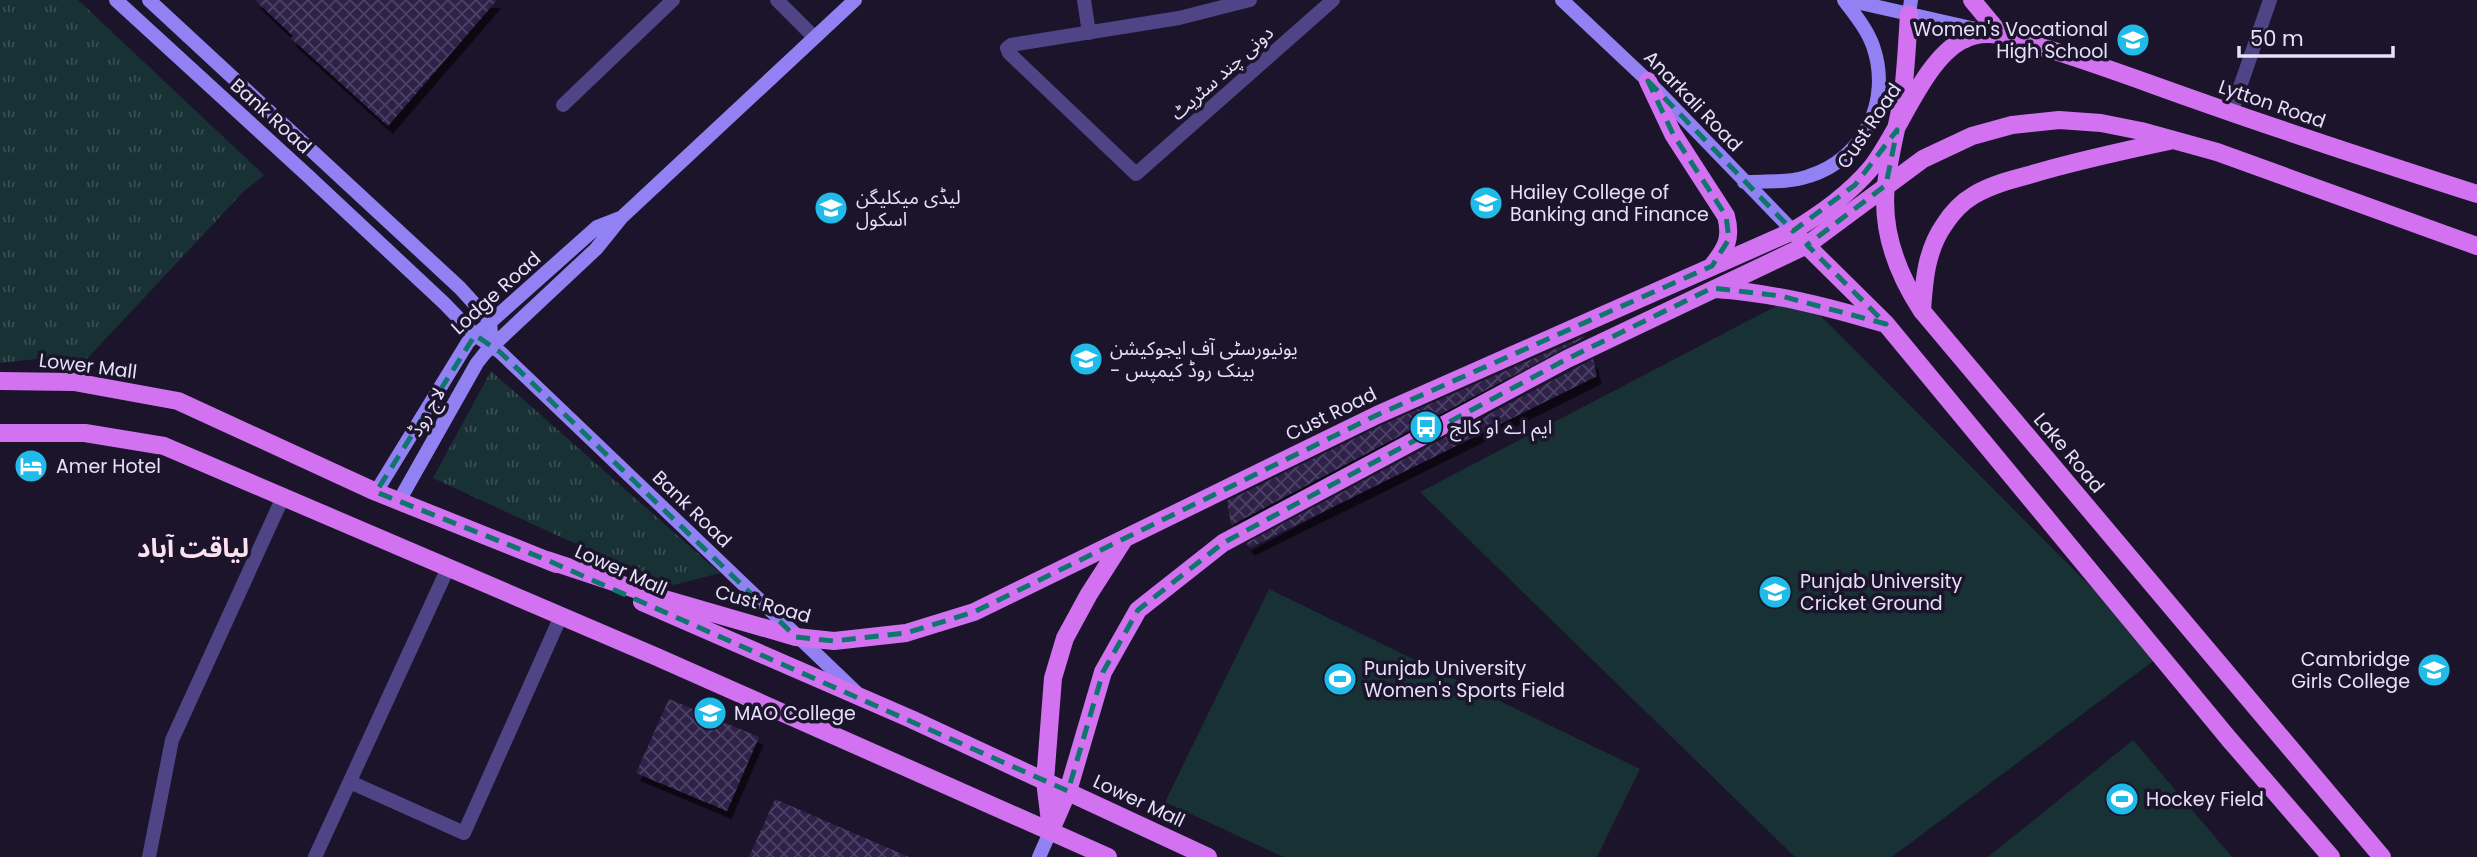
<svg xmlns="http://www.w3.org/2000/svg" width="2477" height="857" font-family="Poppins,'Noto Sans Arabic',sans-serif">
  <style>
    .grass { fill: url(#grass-tufts) }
    .garden { fill: #183134 }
    .building { fill: url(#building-cross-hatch); filter: url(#shadow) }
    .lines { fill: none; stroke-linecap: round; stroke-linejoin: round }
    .street { stroke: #4f4485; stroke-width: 14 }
    .secondary { stroke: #9281f3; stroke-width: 14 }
    .primary { stroke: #d272f1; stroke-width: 18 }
    .marked { fill: none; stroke: #0f766e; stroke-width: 5; stroke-dasharray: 14 9; stroke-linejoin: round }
    .labels { text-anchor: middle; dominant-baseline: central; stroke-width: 7; stroke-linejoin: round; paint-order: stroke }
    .poi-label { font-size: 19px; fill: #e7e0fc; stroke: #1b142a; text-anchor: start }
    .street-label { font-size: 19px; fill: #e7e0fc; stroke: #1b142a }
    .district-label { font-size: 26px; font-weight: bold; fill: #fce2ef; stroke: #1b142a }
  </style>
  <defs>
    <pattern id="grass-tufts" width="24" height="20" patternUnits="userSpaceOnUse" patternTransform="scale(1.75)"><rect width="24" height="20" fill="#183134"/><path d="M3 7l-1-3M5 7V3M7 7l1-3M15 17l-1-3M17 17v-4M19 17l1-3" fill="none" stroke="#3a4f52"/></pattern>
    <pattern id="building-cross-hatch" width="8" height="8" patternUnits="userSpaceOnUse" patternTransform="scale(1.75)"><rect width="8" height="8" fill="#2f224a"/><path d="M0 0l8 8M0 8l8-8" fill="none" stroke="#4d4265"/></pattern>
    <filter id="shadow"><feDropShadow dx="4.5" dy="8" stdDeviation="0" flood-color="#0009"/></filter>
  </defs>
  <rect width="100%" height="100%" fill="#1b142a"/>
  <!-- grass -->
  <path class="grass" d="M 0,0 L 78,0 L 264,175 L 244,191 L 84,362 L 45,358 L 0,363 Z
    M 491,371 L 720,573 L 674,585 L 556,535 L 433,478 Z"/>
  <!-- garden -->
  <path class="garden" d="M 1799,294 L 2160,656 L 1892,857 L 1795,857 L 1420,492 Z
    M 1269,589 L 1640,769 L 1597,857 L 1283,857 L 1165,802 Z
    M 2133,740 L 2232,857 L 1988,857 Z"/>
  <!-- building -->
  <path class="building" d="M 255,0 L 497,0 L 388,126 L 291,38 L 293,36 Z
    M 1582,337 L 1584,338 L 1232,525 L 1231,524 L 1227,501 L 1382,425 Z
    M 1593,359 L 1597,376 L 1250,548 L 1246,543 Z
    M 669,699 L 759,737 L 727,811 L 636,773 Z
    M 775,799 L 909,857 L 749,857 Z"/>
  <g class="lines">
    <!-- street -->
    <path class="street" d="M 777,0 L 814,37
      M 1084,0 L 1089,33
      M 1250,0 L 1179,18 L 1011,45 L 1007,48 L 1009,53 L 1136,174 L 1333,0
      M 563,105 L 673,0
      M 2231,113 L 2270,0
      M 350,782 L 464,833 L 561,616
      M 149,857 L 172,740 L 283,497
      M 315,857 L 448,568"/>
    <!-- secondary -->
    <path class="secondary" d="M 116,0 L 307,175 L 444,303 L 475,335 L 500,352 L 856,692
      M 149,0 L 460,288 L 490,321 L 492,345
      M 1562,0 L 1648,81 L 1793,231
      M 1847,0 L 1989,32
      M 1909,14 L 1911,0
      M 1744,182 C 1766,181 1789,183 1809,176 C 1864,159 1892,100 1873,46 C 1867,29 1855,15 1844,0
      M 376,492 L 468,342 L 597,227 L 620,218
      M 399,501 L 477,363 L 485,353 L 596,249 L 621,218 L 855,0
      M 1039,857 L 1051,830"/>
    <!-- primary -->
    <path class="primary" d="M 1972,0 L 2001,35
      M 1909,14 C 1907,43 1906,72 1902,100 C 1897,128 1889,156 1886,185 C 1881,231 1897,273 1922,311 L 2382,857
      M 1648,81 L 1673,134 L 1726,216 C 1732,238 1726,249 1712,266
      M 1800,239 L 1886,324 L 2229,739 L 2331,857
      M 1715,289 C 1774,293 1825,306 1882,323
      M 1922,311 C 1924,281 1926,251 1944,225 C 1951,214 1962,202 1974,195 C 1991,185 2010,180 2029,175 C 2075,161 2122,151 2169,141
      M 0,381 L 74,382 L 178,401 L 376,492 L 556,564
      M 0,433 L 85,433 L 164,446 L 657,657 L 1108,857
      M 547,560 L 671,601 L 796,637 L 834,641 L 906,633 L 974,612 L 1377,415 L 1793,231 C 1822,213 1849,194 1871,168 C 1899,133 1924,59 1963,40 C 1974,34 1987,33 1999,35 C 2014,37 2030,44 2045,48 C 2094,63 2142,81 2190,98 C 2285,132 2381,163 2477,194
      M 642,602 L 911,719 L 1208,857
      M 1051,830 L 1068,791 L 1103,672 L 1138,610 L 1223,543 L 1567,359 L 1807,245 L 1923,159 L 1972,136 L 2012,125 L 2059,120 L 2101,123 L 2141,131 L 2217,152 L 2477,246
      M 1051,830 L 1045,781 L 1053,678 L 1065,638 L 1089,594 L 1125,538"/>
  </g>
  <!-- marked area -->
  <path class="marked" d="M 1648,81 L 1793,231 L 1855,185 L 1897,130 L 1886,185 L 1807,245 L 1886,324 L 1781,296 L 1712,288 L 1567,359 L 1223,543 L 1138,610 L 1103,672 L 1068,791 L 547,560 L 376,492 L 475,335 L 500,352 L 796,637 L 834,641 L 906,633 L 974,612 L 1377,415 L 1712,266 L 1729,239 L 1726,216 L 1673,134 Z"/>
  <!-- icons -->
  <defs>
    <symbol id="school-disc" viewBox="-11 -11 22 22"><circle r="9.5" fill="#1fbbe9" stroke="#1b142a"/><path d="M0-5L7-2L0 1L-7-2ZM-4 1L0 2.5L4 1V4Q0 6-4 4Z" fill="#fff"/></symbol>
    <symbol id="university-disc" viewBox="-11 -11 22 22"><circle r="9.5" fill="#1fbbe9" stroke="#1b142a"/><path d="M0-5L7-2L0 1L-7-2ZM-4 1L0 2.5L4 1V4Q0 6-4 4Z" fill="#fff"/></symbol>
    <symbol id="bus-disc" viewBox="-11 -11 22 22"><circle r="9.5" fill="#1fbbe9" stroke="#1b142a"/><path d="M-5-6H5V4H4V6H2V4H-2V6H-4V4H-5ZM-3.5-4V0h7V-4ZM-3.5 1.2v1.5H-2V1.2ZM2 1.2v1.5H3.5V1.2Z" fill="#fff"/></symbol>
    <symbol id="hotel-disc" viewBox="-11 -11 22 22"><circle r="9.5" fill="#1fbbe9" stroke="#1b142a"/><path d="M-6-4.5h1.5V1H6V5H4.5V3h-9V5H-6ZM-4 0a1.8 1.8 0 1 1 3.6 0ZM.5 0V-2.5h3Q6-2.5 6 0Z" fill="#fff"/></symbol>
    <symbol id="stadium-disc" viewBox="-11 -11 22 22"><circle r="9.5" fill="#1fbbe9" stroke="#1b142a"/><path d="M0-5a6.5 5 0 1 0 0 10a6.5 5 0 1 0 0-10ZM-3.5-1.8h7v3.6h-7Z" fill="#fff"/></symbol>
  </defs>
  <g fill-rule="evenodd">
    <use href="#school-disc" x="2114" y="21" width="38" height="38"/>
    <use href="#university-disc" x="1467" y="184" width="38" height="38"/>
    <use href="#school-disc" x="812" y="189" width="38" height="38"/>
    <use href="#university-disc" x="1067" y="340" width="38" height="38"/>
    <use href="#bus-disc" x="1407" y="408" width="38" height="38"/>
    <use href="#hotel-disc" x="12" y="447" width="38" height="38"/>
    <use href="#university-disc" x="1756" y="573" width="38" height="38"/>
    <use href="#university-disc" x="2415" y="651" width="38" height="38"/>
    <use href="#stadium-disc" x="1321" y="660" width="38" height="38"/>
    <use href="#university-disc" x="691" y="694" width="38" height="38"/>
    <use href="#stadium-disc" x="2103" y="780" width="38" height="38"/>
  </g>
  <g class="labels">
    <!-- poi labels -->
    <g class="poi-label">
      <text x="2108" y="29" text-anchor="end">Women's Vocational<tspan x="2108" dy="22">High School</tspan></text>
      <text x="1510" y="192">Hailey College of<tspan x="1510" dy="22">Banking and Finance</tspan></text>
      <text x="856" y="197">لیڈی میکلیگن<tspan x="856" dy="22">اسکول</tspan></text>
      <text x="1110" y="348">یونیورسٹی آف ایجوکیشن<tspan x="1110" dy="22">- بینک روڈ کیمپس</tspan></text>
      <text x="1450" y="427">ایم اے او کالج</text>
      <text x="56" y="466">Amer Hotel</text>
      <text x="1800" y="581">Punjab University<tspan x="1800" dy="22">Cricket Ground</tspan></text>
      <text x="2410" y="659" text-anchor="end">Cambridge<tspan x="2410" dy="22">Girls College</tspan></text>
      <text x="1364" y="668">Punjab University<tspan x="1364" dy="22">Women's Sports Field</tspan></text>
      <text x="734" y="713">MAO College</text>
      <text x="2146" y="799">Hockey Field</text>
    </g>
    <!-- street labels -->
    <g class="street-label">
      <text transform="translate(1222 73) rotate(-42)">دونی چند سٹریٹ</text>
      <text transform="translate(1693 101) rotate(46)">Anarkali Road</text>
      <text transform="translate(2272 104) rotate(19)">Lytton Road</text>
      <text transform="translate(271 116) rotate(42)">Bank Road</text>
      <text transform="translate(1869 126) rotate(-56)">Cust Road</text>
      <text transform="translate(496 293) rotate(-42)">Lodge Road</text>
      <text transform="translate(88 366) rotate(7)">Lower Mall</text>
      <text transform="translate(427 412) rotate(-60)">لاج روڈ</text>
      <text transform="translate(1331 414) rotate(-26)">Cust Road</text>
      <text transform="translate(2069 453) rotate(50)">Lake Road</text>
      <text transform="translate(692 509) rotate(44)">Bank Road</text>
      <text transform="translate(621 570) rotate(24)">Lower Mall</text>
      <text transform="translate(763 604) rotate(15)">Cust Road</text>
      <text transform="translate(1139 801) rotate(25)">Lower Mall</text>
    </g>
    <!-- district labels -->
    <g class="district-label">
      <text x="193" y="548">لیاقت آباد</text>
    </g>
  </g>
  <!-- scale -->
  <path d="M2239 46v10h154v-10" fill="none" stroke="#e7e0fc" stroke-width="3.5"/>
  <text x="2250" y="46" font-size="21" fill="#e7e0fc" stroke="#1b142a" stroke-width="5" paint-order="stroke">50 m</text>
</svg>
